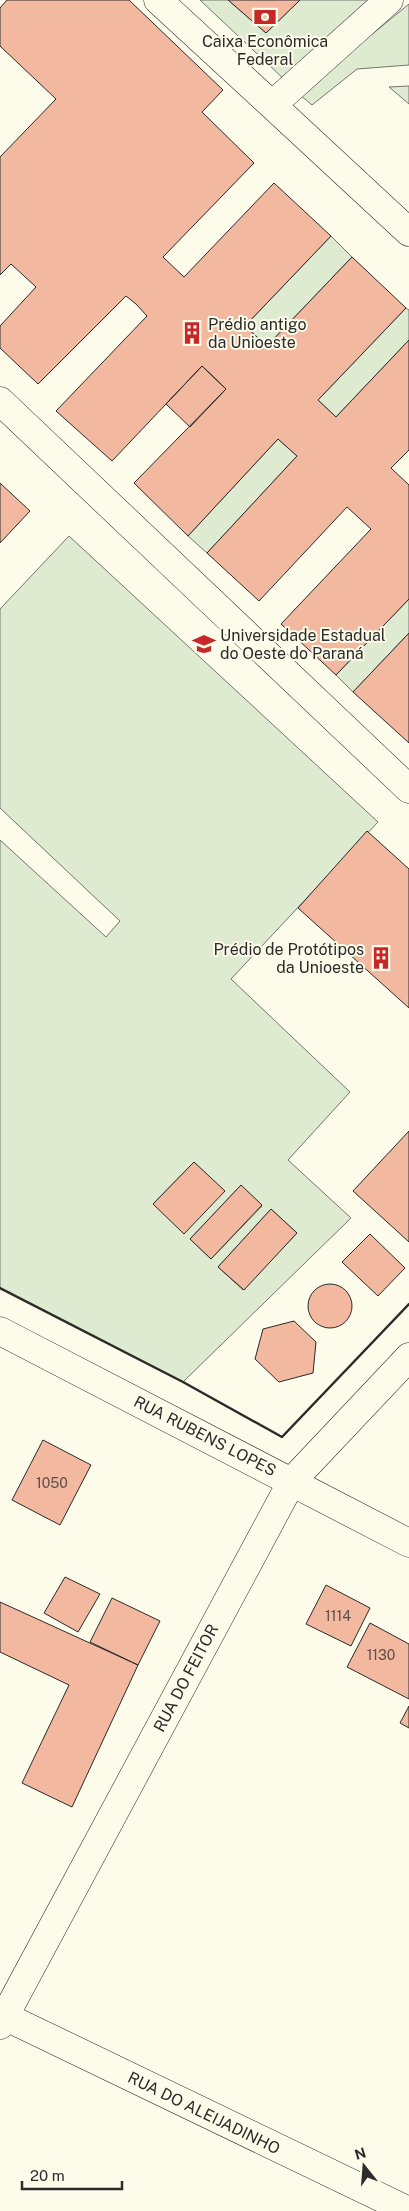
<svg xmlns="http://www.w3.org/2000/svg" width="409" height="2211" font-family="'Public Sans',sans-serif">
  <style>
    .green { fill: #deebd1; stroke: #74746e; fill-rule: evenodd }
    .building { fill: #f2b8a0; stroke: #2b2b2b }
    .lines { fill: none; stroke-linecap: round; stroke-linejoin: round }
    .minor-casing { stroke: #2b2b2b; stroke-width: 29 }
    .minor { stroke: #fdfbea; stroke-width: 28 }
    .wall { stroke: #2b2b2b; stroke-width: 2.5 }
    .labels { text-anchor: middle; dominant-baseline: central; stroke-width: 4; stroke-linejoin: round; paint-order: stroke }
    .number-label { font-size: 14px; fill: #5d4e48 }
    .poi-label { font-size: 16px; fill: #2b2b2b; stroke: #fdfbea; text-anchor: start }
    .street-label { font-size: 16px; fill: #2b2b2b; stroke: #fdfbea }
  </style>
  <rect width="100%" height="100%" fill="#fdfbea"/>
  <!-- green -->
  <path class="green" d="M 200,0 L 228,0 L 266,33 L 300,0 L 377,0 L 287,82 Z
    M 409,4 L 409,65 L 357,69 L 312,105 L 299,94 Z
    M 409,86 L 409,104 L 389,87 Z
    M 331,236 L 352,257 L 267,346 L 245,326 Z
    M 406,308 L 409,310 L 409,340 L 336,417 L 318,400 Z
    M 278,439 L 297,456 L 207,553 L 188,536 Z
    M 69,536 L 378,822 L 231,979 L 350,1092 L 288,1160 L 351,1218 L 183,1382 L 0,1288 L 0,840 L 106,937 L 120,921 L 0,808 L 0,609 ZM 194,1162 L 224,1191 L 153,1204 ZM 241,1185 L 262,1206 L 211,1259 L 190,1239 ZM 271,1209 L 297,1233 L 243,1290 L 218,1267 Z
    M 409,599 L 409,633 L 353,692 L 336,675 Z"/>
  <!-- building -->
  <path class="building" d="M 7,0 L 129,0 L 223,90 L 202,112 L 254,163 L 163,257 L 184,277 L 274,183 L 331,236 L 245,326 L 267,346 L 352,257 L 406,308 L 318,400 L 336,417 L 409,340 L 409,450 L 391,468 L 409,485 L 409,599 L 336,675 L 281,624 L 371,529 L 347,507 L 259,601 L 207,553 L 297,456 L 278,439 L 188,536 L 134,483 L 226,389 L 202,366 L 112,461 L 56,411 L 147,316 L 136,304 L 126,296 L 38,384 L 0,348 L 0,326 L 36,287 L 11,264 L 0,275 L 0,157 L 56,99 L 0,46 L 0,8 Z
    M 228,0 L 300,0 L 266,33 Z
    M 202,366 L 226,389 L 190,427 L 166,404 Z
    M 0,483 L 30,511 L 0,543 Z
    M 409,633 L 409,743 L 353,692 Z
    M 367,831 L 409,869 L 409,1008 L 298,908 Z
    M 409,1131 L 409,1242 L 353,1191 Z
    M 194,1162 L 225,1191 L 184,1234 L 153,1204 Z
    M 241,1185 L 262,1205 L 211,1259 L 190,1239 Z
    M 271,1209 L 297,1233 L 244,1290 L 218,1267 Z
    M 370,1234 L 405,1268 L 378,1296 L 342,1262 Z
    M308 1306a22 22 0 1 1 44 0a22 22 0 1 1-44 0Z
    M 294,1321 L 316,1342 L 313,1373 L 279,1382 L 255,1359 L 263,1329 Z
    M 43,1440 L 91,1465 L 60,1525 L 12,1500 Z
    M 65,1577 L 100,1594 L 78,1632 L 44,1613 Z
    M 326,1585 L 370,1608 L 351,1646 L 306,1624 Z
    M 112,1598 L 160,1621 L 138,1665 L 90,1642 Z
    M 0,1602 L 138,1665 L 72,1807 L 22,1783 L 69,1685 L 0,1652 Z
    M 370,1623 L 409,1644 L 409,1699 L 347,1667 Z
    M 409,1706 L 409,1728 L 400,1723 Z"/>
  <g class="lines">
    <defs>
      <path id="minor" d="M 158,0 L 272,105
        M 389,0 L 272,105 L 409,232
        M 0,401 L 409,789
        M 0,1331 L 409,1543
        M 0,2014 L 409,2211
        M 0,2025 L 292,1481 L 409,1357"/>
    </defs>
    <!-- minor casing -->
    <use href="#minor" class="minor-casing"/>
    <!-- minor -->
    <use href="#minor" class="minor"/>
    <!-- wall -->
    <path class="wall" d="M 0,1288 L 183,1382 L 282,1437 L 409,1304"/>
  </g>
  <!-- icons -->
  <defs>
    <symbol id="bank-bare" viewBox="-9 -9 18 18"><path d="M-6-4H6V4H-6ZM0-2.3a2.3 2.3 0 1 0 0 4.6a2.3 2.3 0 1 0 0-4.6Z" fill="#c62828" stroke="#fdfbea" stroke-width="2.5" paint-order="stroke"/></symbol>
    <symbol id="building-bare" viewBox="-9 -9 18 18"><path d="M-4-6H4V6H1V3H-1V6H-4ZM-2.5-4.3h1.7v1.8h-1.7ZM.8-4.3h1.7v1.8H.8ZM-2.5-1h1.7V.8h-1.7ZM.8-1h1.7V.8H.8Z" fill="#c62828" stroke="#fdfbea" stroke-width="2.5" paint-order="stroke"/></symbol>
    <symbol id="university-bare" viewBox="-9 -9 18 18"><path d="M0-5L7-2L0 1L-7-2ZM-4 1L0 2.5L4 1V4Q0 6-4 4Z" fill="#c62828" stroke="#fdfbea" stroke-width="2.5" paint-order="stroke"/></symbol>
  </defs>
  <g fill-rule="evenodd">
    <use href="#bank-bare" x="249" y="1" width="32" height="32"/>
    <use href="#building-bare" x="176" y="317" width="32" height="32"/>
    <use href="#university-bare" x="188" y="628" width="32" height="32"/>
    <use href="#building-bare" x="365" y="942" width="32" height="32"/>
  </g>
  <g class="labels">
    <!-- number labels -->
    <g class="number-label">
      <text x="52" y="1483">1050</text>
      <text x="338" y="1616">1114</text>
      <text x="381" y="1655">1130</text>
    </g>
    <!-- poi labels -->
    <g class="poi-label">
      <text x="265" y="41" text-anchor="middle">Caixa Econômica<tspan x="265" dy="18">Federal</tspan></text>
      <text x="208" y="324">Prédio antigo<tspan x="208" dy="18">da Unioeste</tspan></text>
      <text x="220" y="635">Universidade Estadual<tspan x="220" dy="18">do Oeste do Paraná</tspan></text>
      <text x="364" y="949" text-anchor="end">Prédio de Protótipos<tspan x="364" dy="18">da Unioeste</tspan></text>
    </g>
    <!-- street labels -->
    <g class="street-label">
      <text transform="translate(205 1436) rotate(27)">RUA RUBENS LOPES</text>
      <text transform="translate(186 1678) rotate(-62)">RUA DO FEITOR</text>
      <text transform="translate(204 2113) rotate(26)">RUA DO ALEIJADINHO</text>
    </g>
  </g>
  <!-- north arrow -->
  <g transform="translate(364 2166) rotate(343)" stroke="#fdfbea" stroke-width="4" paint-order="stroke">
  <path d="M0-4L9 19L0 12L-9 19Z" fill="#2b2b2b"/>
  <text y="-8" font-size="14" font-weight="bold" text-anchor="middle" fill="#2b2b2b">N</text>
  </g>
  <!-- scale -->
  <path d="M22 2181v8h100v-8" fill="none" stroke="#2b2b2b" stroke-width="2.5"/>
  <text x="30" y="2181" font-size="15" fill="#2b2b2b" stroke="#fdfbea" stroke-width="4" paint-order="stroke">20 m</text>
</svg>
